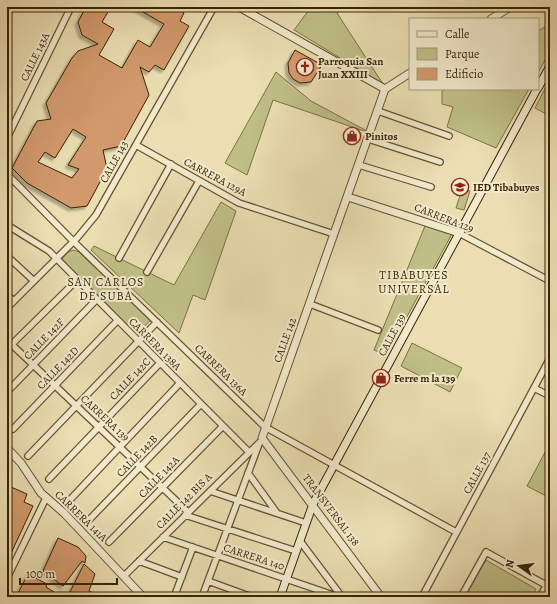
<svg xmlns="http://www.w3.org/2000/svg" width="557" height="604" font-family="Alegreya,serif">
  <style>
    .green { fill: #bfbf87; stroke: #7d7044 }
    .building { fill: #d29a6c; stroke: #3b2202; fill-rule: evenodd; filter: url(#shadow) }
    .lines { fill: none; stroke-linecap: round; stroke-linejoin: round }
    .minor-casing { stroke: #67512e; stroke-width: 8 }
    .tertiary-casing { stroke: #67512e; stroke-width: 9 }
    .secondary-casing { stroke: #3b2202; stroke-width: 9 }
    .minor { stroke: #f1eacd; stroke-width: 5.5 }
    .tertiary { stroke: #f1eacd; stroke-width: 7 }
    .secondary { stroke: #f1eacd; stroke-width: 7 }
    .labels { text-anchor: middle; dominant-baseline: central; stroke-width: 4; stroke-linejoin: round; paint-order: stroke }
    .street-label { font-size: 11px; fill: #3b2202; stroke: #f1eacd }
    .poi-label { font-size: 11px; font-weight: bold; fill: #3b2202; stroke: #f1eacd; text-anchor: start }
    .neighbourhood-label { font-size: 12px; letter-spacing: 1px; fill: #3b2202; stroke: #f1eacd }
  </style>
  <defs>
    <filter id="shadow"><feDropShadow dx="-3" dy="3" stdDeviation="1" flood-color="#0004"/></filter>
  </defs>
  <rect width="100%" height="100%" fill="#eadeb2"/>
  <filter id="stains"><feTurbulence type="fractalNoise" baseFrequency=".005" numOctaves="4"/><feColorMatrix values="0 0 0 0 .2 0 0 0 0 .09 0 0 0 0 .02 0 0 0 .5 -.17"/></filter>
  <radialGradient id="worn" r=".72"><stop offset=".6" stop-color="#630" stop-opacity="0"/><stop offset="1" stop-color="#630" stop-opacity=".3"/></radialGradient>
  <!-- green -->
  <path class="green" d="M 311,7 L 345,7 L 337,13 L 383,84 L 294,30 Z
    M 550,24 L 550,51 L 538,73 L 538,31 Z
    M 276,72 L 311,101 L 367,131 L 367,132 L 273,100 L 247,175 L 225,163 Z
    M 550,79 L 550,116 L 535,108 Z
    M 446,89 L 529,89 L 496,148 L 447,127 L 453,107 L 442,104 L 442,91 Z
    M 462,189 L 470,191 L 464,210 L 456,208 Z
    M 221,202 L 236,211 L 205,300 L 193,295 L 179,333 L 91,250 L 94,246 L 174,285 Z
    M 425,226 L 452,234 L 386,355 L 374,350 Z
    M 73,250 L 79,252 L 151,320 L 136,334 L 62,259 L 68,252 Z
    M 412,343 L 462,368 L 450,392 L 401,366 Z
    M 550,443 L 550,498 L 527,486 Z
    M 486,560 L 536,589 L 532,597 L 465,597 Z"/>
  <!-- building -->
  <path class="building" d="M 86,7 L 111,7 L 102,22 L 114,29 L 99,55 L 122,68 L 138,40 L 150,47 L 164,24 L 134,7 L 174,7 L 184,13 L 180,21 L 189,26 L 164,70 L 155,65 L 149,72 L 140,67 L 149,95 L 121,146 L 103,150 L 107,169 L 87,206 L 71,208 L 27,183 L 12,168 L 37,121 L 51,119 L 46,103 L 72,58 L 78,51 L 98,44 L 82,35 L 78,22 ZM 73,129 L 86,137 L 68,165 L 79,169 L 72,178 L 38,162 L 45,152 L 55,158 Z
    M 295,50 L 322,65 L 311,82 L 300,83 L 293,79 L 289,73 L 288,63 Z
    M 11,487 L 27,494 L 24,502 L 33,506 L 7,562 L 7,496 Z
    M 58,538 L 78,547 L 86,556 L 85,563 L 82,561 L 63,586 L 43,571 Z
    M 84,564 L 95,574 L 89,591 L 93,593 L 91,597 L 76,597 L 70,592 Z
    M 28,574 L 47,584 L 46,587 L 54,592 L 52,597 L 16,597 Z"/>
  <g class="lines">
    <defs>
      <path id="minor" d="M 495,7 L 499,14
        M 378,111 L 449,136
        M 7,138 L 71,7
        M 368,139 L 440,162
        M 136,145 L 239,203 L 334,234
        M 359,165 L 431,187
        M 7,174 L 73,241 L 265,427 L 456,532
        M 7,225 L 49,251 L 56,258 L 249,452
        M 459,233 L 550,281
        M 7,256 L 34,281
        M 119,258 L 171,164
        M 147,272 L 199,181
        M 7,295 L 14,301
        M 310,304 L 378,330
        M 7,308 L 77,238 L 96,215 L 214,7
        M 7,340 L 188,512
        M 7,349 L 77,280
        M 534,388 L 550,396
        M 7,392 L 96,300
        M 13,429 L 117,321
        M 28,456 L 157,322
        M 248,473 L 277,513
        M 49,479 L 160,363
        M 210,491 L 306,523
        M 66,504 L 180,383
        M 185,515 L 296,551
        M 88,521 L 201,404
        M 163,537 L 339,597
        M 300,541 L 342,597
        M 109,542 L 223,426
        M 139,561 L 182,577
        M 124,576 L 260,442
        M 7,578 L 46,498
        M 208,581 L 252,597
        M 176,592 L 193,547
        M 202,597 L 259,444
        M 422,597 L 550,358
        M 461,597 L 486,552 L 546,585
        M 540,597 L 550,579"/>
      <path id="tertiary" d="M 239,7 L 385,89
        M 491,19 L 510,7
        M 385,89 L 410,73
        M 348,197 L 459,233
        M 7,448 L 21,463 L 41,493 L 64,513 L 143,597
        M 381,597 L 262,438 L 385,89"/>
      <path id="secondary" d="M 538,88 L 550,66
        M 280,597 L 313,504 L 537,89"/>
    </defs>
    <!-- minor casing -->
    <use href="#minor" class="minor-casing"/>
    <!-- tertiary casing -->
    <use href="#tertiary" class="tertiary-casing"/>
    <!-- secondary casing -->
    <use href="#secondary" class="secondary-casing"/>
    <!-- minor -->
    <use href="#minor" class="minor"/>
    <!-- tertiary -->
    <use href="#tertiary" class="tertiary"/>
    <!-- secondary -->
    <use href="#secondary" class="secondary"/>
  </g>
  <!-- icons -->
  <defs>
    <symbol id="church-ring" viewBox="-11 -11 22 22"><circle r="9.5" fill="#f1eacd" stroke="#8f2418" stroke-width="1.5"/><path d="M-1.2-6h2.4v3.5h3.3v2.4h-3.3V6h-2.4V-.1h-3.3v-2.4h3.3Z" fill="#8f2418"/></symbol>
    <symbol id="shop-ring" viewBox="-11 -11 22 22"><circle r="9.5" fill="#f1eacd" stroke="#8f2418" stroke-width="1.5"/><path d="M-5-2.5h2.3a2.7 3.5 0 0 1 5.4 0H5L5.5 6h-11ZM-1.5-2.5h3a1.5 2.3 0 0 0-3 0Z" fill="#8f2418"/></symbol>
    <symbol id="school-ring" viewBox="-11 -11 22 22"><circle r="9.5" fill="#f1eacd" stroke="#8f2418" stroke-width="1.5"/><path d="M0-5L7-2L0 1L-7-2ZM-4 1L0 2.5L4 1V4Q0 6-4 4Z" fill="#8f2418"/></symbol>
  </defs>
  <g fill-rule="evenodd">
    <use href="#church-ring" x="295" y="57" width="20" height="20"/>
    <use href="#shop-ring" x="342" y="126" width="20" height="20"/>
    <use href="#school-ring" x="450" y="177" width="20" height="20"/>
    <use href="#shop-ring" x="371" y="368" width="20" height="20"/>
  </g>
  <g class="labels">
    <!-- street labels -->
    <g class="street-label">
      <text transform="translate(35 57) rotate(-64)">CALLE 143A</text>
      <text transform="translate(114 162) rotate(-61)">CALLE 143</text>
      <text transform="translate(215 177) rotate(28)">CARRERA 129A</text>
      <text transform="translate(444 218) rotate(21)">CARRERA 129</text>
      <text transform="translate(392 335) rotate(-62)">CALLE 139</text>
      <text transform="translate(44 339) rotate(-46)">CALLE 142F</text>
      <text transform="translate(285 340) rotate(-70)">CALLE 142</text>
      <text transform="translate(155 344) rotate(45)">CARRERA 138A</text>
      <text transform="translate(58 368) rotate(-46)">CALLE 142D</text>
      <text transform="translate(221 370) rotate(44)">CARRERA 136A</text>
      <text transform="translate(130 379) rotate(-46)">CALLE 142C</text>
      <text transform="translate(105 418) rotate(43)">CARRERA 139</text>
      <text transform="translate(137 456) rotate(-46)">CALLE 142B</text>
      <text transform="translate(477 473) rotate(-62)">CALLE 137</text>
      <text transform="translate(159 477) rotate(-46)">CALLE 142A</text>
      <text transform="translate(184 501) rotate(-45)">CALLE 142 BIS A</text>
      <text transform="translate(331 510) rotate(53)">TRANSVERSAL 138</text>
      <text transform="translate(81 516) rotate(44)">CARRERA 141A</text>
      <text transform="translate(254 557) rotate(18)">CARRERA 140</text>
    </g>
    <!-- poi labels -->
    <g class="poi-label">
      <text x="318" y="61">Parroquia San<tspan x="318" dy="13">Juan XXIII</tspan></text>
      <text x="365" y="136">Pinitos</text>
      <text x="473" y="187">IED Tibabuyes</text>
      <text x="394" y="378">Ferre m la 139</text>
    </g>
    <!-- neighbourhood labels -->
    <g class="neighbourhood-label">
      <text x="414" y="275">TIBABUYES<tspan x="414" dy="14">UNIVERSAL</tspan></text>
      <text x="106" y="282">SAN CARLOS<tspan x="106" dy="14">DE SUBA</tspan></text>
    </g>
  </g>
  <!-- margin -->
  <rect width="557" height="604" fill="none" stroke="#eadeb2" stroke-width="24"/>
  <rect x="8" y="8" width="541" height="588" fill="none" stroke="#3b2202" stroke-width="2"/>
  <rect x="12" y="12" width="533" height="580" fill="none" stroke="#3b2202"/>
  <!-- legend -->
  <rect x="409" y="18" width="130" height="72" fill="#f1eacd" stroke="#a89a7c"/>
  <rect x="417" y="31" width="20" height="6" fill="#f1eacd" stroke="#a89a7c"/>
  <text x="445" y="38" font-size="12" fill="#3b2202">Calle</text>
  <rect x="417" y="48" width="20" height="12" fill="#bfbf87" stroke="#a89a7c"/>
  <text x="445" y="58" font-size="12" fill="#3b2202">Parque</text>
  <rect x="417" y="68" width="20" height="12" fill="#d29a6c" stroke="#a89a7c"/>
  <text x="445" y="78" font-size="12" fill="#3b2202">Edificio</text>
  <!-- north arrow -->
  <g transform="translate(519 566) rotate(284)" stroke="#f1eacd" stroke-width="3" paint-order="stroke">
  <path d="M0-3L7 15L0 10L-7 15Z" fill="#3b2202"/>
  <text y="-6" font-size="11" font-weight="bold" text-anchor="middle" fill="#3b2202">N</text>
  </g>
  <!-- scale -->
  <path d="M20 578v6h97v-6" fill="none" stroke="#3b2202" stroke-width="2"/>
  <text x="26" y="578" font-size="12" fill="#3b2202" stroke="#f1eacd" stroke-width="3" paint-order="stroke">100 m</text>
  <rect width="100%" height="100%" filter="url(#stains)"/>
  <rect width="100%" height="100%" fill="url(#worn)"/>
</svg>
